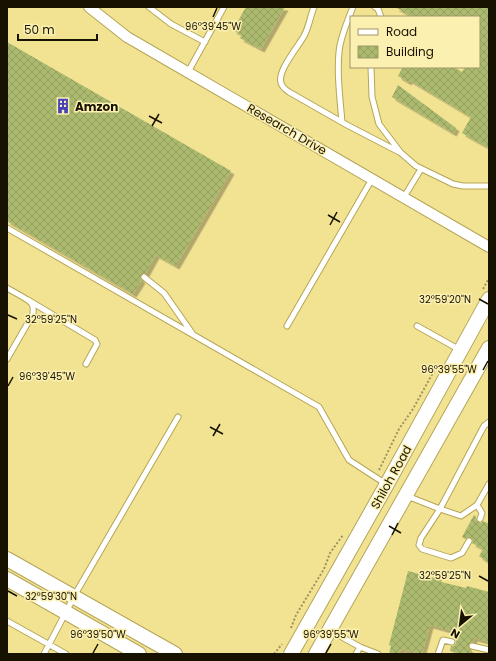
<svg xmlns="http://www.w3.org/2000/svg" width="496" height="661" font-family="Poppins,sans-serif">
  <style>
    .building { fill: url(#building-cross-hatch); filter: url(#shadow) }
    .lines { fill: none; stroke-linecap: round; stroke-linejoin: round }
    .lane-casing { stroke: #b5a657; stroke-width: 7 }
    .street-casing { stroke: #b5a657; stroke-width: 12 }
    .secondary-casing { stroke: #b5a657; stroke-width: 16 }
    .path { stroke: #9e935a; stroke-width: 2; stroke-dasharray: 2 2; stroke-linecap: butt }
    .lane { stroke: #fff; stroke-width: 5 }
    .street { stroke: #fff; stroke-width: 10 }
    .secondary { stroke: #fff; stroke-width: 14 }
    .ticks { fill: none; stroke: #171200; stroke-width: 1.5 }
    .labels { text-anchor: middle; dominant-baseline: central; stroke-width: 3; stroke-linejoin: round; paint-order: stroke }
    .poi-label { font-size: 12px; font-weight: bold; fill: #171200; stroke: #fcf0b1; text-anchor: start }
    .street-label { font-size: 12px; fill: #171200; stroke: #fcf0b1 }
    .ticks-label { font-size: 10px; text-anchor: middle; fill: #171200; stroke: #fcf0b1; stroke-width: 3; stroke-linejoin: round; paint-order: stroke }
  </style>
  <defs>
    <pattern id="building-cross-hatch" width="8" height="8" patternUnits="userSpaceOnUse"><rect width="8" height="8" fill="#abba6e"/><path d="M0 0l8 8M0 8l8-8" fill="none" stroke="#929f5e"/></pattern>
    <filter id="shadow"><feDropShadow dx="3.5" dy="3.5" stdDeviation="0" flood-color="#0004"/></filter>
  </defs>
  <rect width="100%" height="100%" fill="#f2e393"/>
  <!-- building -->
  <path class="building" d="M 246,7 L 285,7 L 261,49 L 240,38 L 242,35 L 233,30 Z
    M 395,7 L 489,7 L 489,148 L 462,133 L 471,117 L 409,80 L 408,82 L 398,76 L 403,67 L 454,67 L 462,72 L 465,67 L 479,67 L 479,17 L 413,17 Z
    M 7,42 L 231,171 L 176,266 L 156,255 L 146,273 L 141,275 L 140,278 L 142,280 L 133,294 L 7,221 Z
    M 398,85 L 456,128 L 453,133 L 392,97 Z
    M 474,515 L 476,517 L 476,520 L 478,523 L 481,523 L 483,521 L 489,524 L 489,563 L 479,556 L 483,549 L 472,543 L 473,541 L 471,538 L 469,537 L 465,539 L 462,537 Z
    M 408,571 L 442,580 L 441,582 L 466,588 L 467,586 L 489,592 L 489,642 L 474,638 L 473,642 L 468,645 L 468,648 L 471,650 L 469,654 L 462,654 L 450,651 L 451,646 L 454,646 L 456,643 L 456,640 L 453,638 L 455,632 L 430,625 L 422,654 L 401,649 L 399,654 L 389,654 L 391,646 L 389,645 Z"/>
  <g class="lines">
    <defs>
      <path id="lane" d="M 149,7 L 171,24 L 205,42
        M 314,7 C 310,17 309,27 304,36 C 298,47 277,71 281,83 C 282,87 286,90 289,92 L 347,125 L 401,153
        M 375,7 L 378,9 L 381,17
        M 371,67 L 372,97 L 379,124 L 401,153 L 416,166 L 453,184 L 463,186 L 489,186
        M 188,72 L 224,7
        M 342,122 C 340,99 336,67 340,45 C 343,32 348,19 353,7
        M 404,197 L 421,169
        M 7,228 L 319,407 L 349,460 L 386,484
        M 144,277 L 164,293 L 192,333
        M 7,288 C 13,292 29,299 32,304 C 34,307 33,311 33,314 L 7,359
        M 28,300 L 95,340 L 97,344 L 86,364
        M 287,326 L 372,179
        M 417,326 L 460,350
        M 407,496 L 440,509 L 484,426 L 489,422
        M 477,505 L 482,513 L 480,519
        M 469,541 L 462,553 L 451,558 L 422,549 L 419,545 L 421,538 L 440,509 L 461,516 L 477,505 L 489,484
        M 7,621 L 66,654
        M 331,631 L 360,647 L 356,654
        M 472,646 L 489,650
        M 360,647 L 378,654
        M 44,654 L 77,591 L 178,417
        M 438,654 L 443,640 L 452,642"/>
      <path id="street" d="M 89,7 L 127,37 L 489,247"/>
      <path id="secondary" d="M 7,559 L 175,654
        M 7,579 L 139,654
        M 291,654 L 387,484 L 489,299
        M 316,654 L 489,348"/>
    </defs>
    <!-- lane casing -->
    <use href="#lane" class="lane-casing"/>
    <!-- street casing -->
    <use href="#street" class="street-casing"/>
    <!-- secondary casing -->
    <use href="#secondary" class="secondary-casing"/>
    <!-- path -->
    <path class="path" d="M 483,289 L 489,278
      M 379,470 L 399,429 L 413,409 L 435,369
      M 291,628 L 296,615 L 324,569 L 330,553 L 343,535
      M 274,654 L 282,644"/>
    <!-- lane -->
    <use href="#lane" class="lane"/>
    <!-- street -->
    <use href="#street" class="street"/>
    <!-- secondary -->
    <use href="#secondary" class="secondary"/>
  </g>
  <!-- ticks -->
  <path class="ticks" d="M 213,17 L 217,8M 149,116 L 162,123M 152,126 L 159,114M 328,215 L 340,222M 330,225 L 337,212M 479,299 L 488,304M 8,315 L 17,319M 483,370 L 488,361M 8,386 L 13,377M 210,427 L 223,434M 213,436 L 220,424M 389,526 L 401,533M 392,535 L 398,523M 479,576 L 488,581M 8,591 L 17,596M 93,653 L 98,644M 326,653 L 331,644"/>
  <!-- icons -->
  <defs>
    <symbol id="building-bare" viewBox="-9 -9 18 18"><path d="M-4-6H4V6H1V3H-1V6H-4ZM-2.5-4.3h1.7v1.8h-1.7ZM.8-4.3h1.7v1.8H.8ZM-2.5-1h1.7V.8h-1.7ZM.8-1h1.7V.8H.8Z" fill="#4741b7" stroke="#fcf0b1" stroke-width="2.5" paint-order="stroke"/></symbol>
  </defs>
  <g fill-rule="evenodd">
    <use href="#building-bare" x="52" y="95" width="22" height="22"/>
  </g>
  <g class="labels">
    <!-- poi labels -->
    <g class="poi-label">
      <text x="75" y="106">Amzon</text>
    </g>
    <!-- street labels -->
    <g class="street-label">
      <text transform="translate(287 129) rotate(30)">Research Drive</text>
      <text transform="translate(391 477) rotate(-61)">Shiloh Road</text>
    </g>
  </g>
  <g class="ticks-label">
    <text x="213" y="30">96°39'45"W</text>
    <text x="445" y="303">32°59'20"N</text>
    <text x="51" y="323">32°59'25"N</text>
    <text x="449" y="373">96°39'55"W</text>
    <text x="47" y="380">96°39'45"W</text>
    <text x="445" y="579">32°59'25"N</text>
    <text x="51" y="600">32°59'30"N</text>
    <text x="98" y="638">96°39'50"W</text>
    <text x="331" y="638">96°39'55"W</text>
  </g>
  <!-- border -->
  <rect width="496" height="661" fill="none" stroke="#171200" stroke-width="16"/>
  <!-- legend -->
  <rect x="350" y="16" width="130" height="52" fill="#fcf0b1" stroke="#a0976a"/>
  <rect x="358" y="29" width="20" height="6" fill="#ffffff" stroke="#a0976a"/>
  <text x="386" y="36" font-size="12" fill="#171200">Road</text>
  <rect x="358" y="46" width="20" height="12" fill="url(#building-cross-hatch)" stroke="#a0976a"/>
  <text x="386" y="56" font-size="12" fill="#171200">Building</text>
  <!-- north arrow -->
  <g transform="translate(460 625) rotate(209)" stroke="#fcf0b1" stroke-width="3" paint-order="stroke">
  <path d="M0-3L7 15L0 10L-7 15Z" fill="#171200"/>
  <text y="-6" font-size="11" font-weight="bold" text-anchor="middle" fill="#171200">N</text>
  </g>
  <!-- scale -->
  <path d="M18 34v6h79v-6" fill="none" stroke="#171200" stroke-width="2"/>
  <text x="24" y="34" font-size="12" fill="#171200" stroke="#fcf0b1" stroke-width="3" paint-order="stroke">50 m</text>
</svg>
